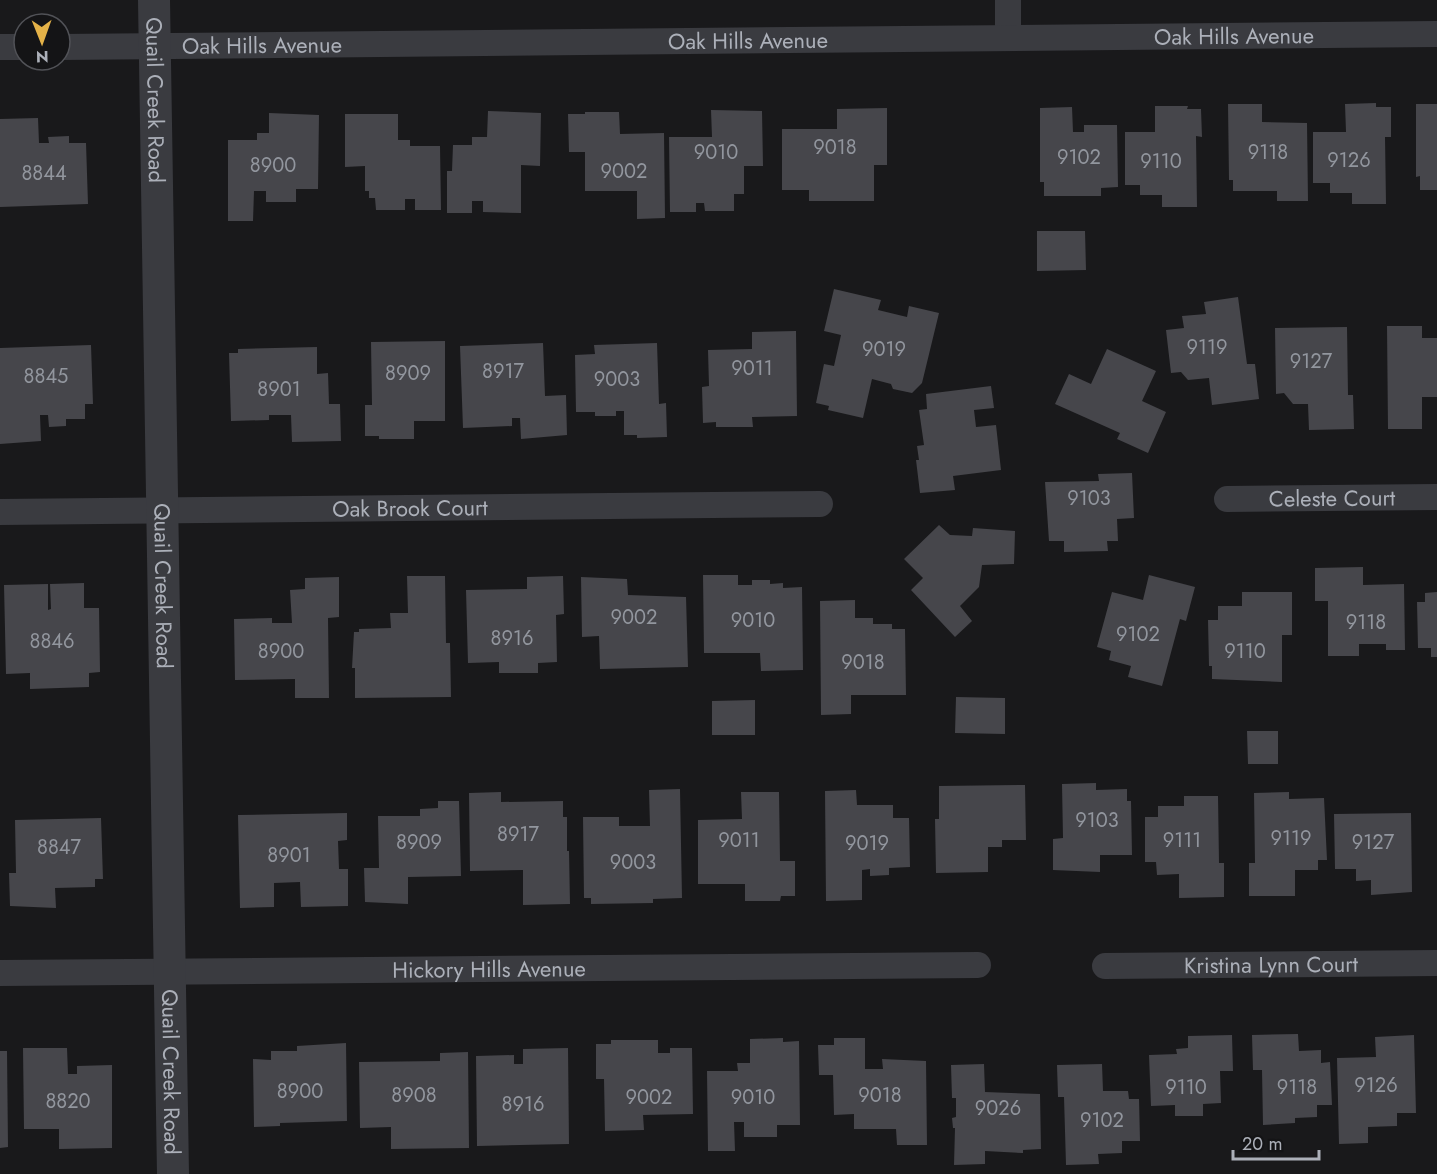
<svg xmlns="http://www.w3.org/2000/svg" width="1437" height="1174" font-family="Jost,sans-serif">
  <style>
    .building { fill: #46464b }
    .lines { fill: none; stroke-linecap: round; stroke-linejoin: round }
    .minor { stroke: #3a3b40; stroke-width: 26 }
    .tertiary { stroke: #3a3b40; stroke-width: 32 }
    .labels { text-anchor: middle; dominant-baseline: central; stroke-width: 4.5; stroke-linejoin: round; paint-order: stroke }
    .number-label { font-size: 20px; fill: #92969e }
    .street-label { font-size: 22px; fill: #acb0b9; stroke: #141416 }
  </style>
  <rect width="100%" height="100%" fill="#19191b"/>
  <!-- building -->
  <path class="building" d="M 1376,103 L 1376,107 L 1391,107 L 1391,137 L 1385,137 L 1386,204 L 1352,204 L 1352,193 L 1330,193 L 1330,183 L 1313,183 L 1313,132 L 1346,132 L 1345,104 Z
    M 1228,104 L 1262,104 L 1262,122 L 1307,123 L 1308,201 L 1277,201 L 1277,191 L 1233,191 L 1233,180 L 1229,180 Z
    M 1416,104 L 1437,104 L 1437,190 L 1420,190 L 1420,176 L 1416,177 Z
    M 1155,106 L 1188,106 L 1187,109 L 1201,109 L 1202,137 L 1196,136 L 1197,207 L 1162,207 L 1162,195 L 1140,195 L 1140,185 L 1125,185 L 1125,132 L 1155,132 Z
    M 1072,107 L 1073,132 L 1084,132 L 1084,125 L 1117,125 L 1118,187 L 1101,188 L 1101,196 L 1044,196 L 1044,182 L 1040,182 L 1040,108 Z
    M 887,108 L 887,165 L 874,165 L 874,201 L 809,201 L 809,190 L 782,190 L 782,129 L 837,129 L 837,109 Z
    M 711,110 L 762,111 L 763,166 L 744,166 L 744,194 L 734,194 L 734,211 L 705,211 L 704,203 L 696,203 L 696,212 L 670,212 L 669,137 L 712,137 Z
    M 488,111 L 541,113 L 540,166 L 521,165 L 521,213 L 483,212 L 483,201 L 472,201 L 472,213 L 447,213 L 447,171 L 452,171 L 453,145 L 472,145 L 472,137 L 487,137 Z
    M 585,112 L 619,112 L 620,134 L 664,133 L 665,218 L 637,219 L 637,191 L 585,191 L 585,152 L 569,152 L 568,114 L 585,114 Z
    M 269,113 L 319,115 L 318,189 L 296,189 L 296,202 L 266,202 L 266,191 L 254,191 L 253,221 L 228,221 L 228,140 L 257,140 L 257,133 L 269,133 Z
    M 345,114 L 398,114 L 398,140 L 410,140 L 410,146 L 440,146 L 441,210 L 415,210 L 415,199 L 405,199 L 405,210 L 376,210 L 375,198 L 369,198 L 369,191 L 365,191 L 365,166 L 345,167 Z
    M 38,118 L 39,143 L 49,143 L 48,137 L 69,136 L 69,143 L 86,143 L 88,204 L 0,207 L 0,119 Z
    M 1037,231 L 1085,231 L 1086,270 L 1037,271 Z
    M 834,289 L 881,300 L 878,310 L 907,317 L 909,306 L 939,313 L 922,383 L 912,393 L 893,389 L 891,384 L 872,379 L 863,418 L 828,410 L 829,406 L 816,403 L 824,364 L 834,366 L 841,335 L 824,331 Z
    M 1238,297 L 1247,364 L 1255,364 L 1259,399 L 1212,405 L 1209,378 L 1188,380 L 1181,372 L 1171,373 L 1166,330 L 1184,328 L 1182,316 L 1206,314 L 1204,302 Z
    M 1387,326 L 1422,326 L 1422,338 L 1437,338 L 1437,397 L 1422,397 L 1422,429 L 1388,429 Z
    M 1347,327 L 1348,395 L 1353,395 L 1354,429 L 1309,430 L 1308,404 L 1293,404 L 1284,393 L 1276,394 L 1275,328 Z
    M 796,331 L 797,416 L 752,417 L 753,427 L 716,427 L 716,422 L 703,423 L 702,387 L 709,386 L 708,350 L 752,349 L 752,332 Z
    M 445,341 L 445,421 L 414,421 L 414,439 L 379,439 L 379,436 L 365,436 L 365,405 L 372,405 L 371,342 Z
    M 543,343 L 545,396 L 566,395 L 567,435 L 521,439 L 520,418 L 512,418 L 512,426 L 463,428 L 460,346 Z
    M 657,343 L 659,404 L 666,403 L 667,437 L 637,438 L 637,435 L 624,435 L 624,411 L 616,411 L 616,416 L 595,416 L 595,412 L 576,412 L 575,355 L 595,354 L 594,345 Z
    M 91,345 L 93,404 L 85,404 L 85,419 L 66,419 L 66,426 L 49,427 L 48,415 L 40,415 L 41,441 L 0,444 L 0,348 Z
    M 317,347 L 317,374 L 328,373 L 329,404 L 340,404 L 341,441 L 292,442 L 291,415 L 269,415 L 269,420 L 231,421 L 229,353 L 238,353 L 238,349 Z
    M 1107,349 L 1156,371 L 1142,401 L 1166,412 L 1148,453 L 1117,439 L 1120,433 L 1055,404 L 1069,374 L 1091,384 Z
    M 991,386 L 994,408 L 974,410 L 976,427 L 996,425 L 1001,470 L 953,476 L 955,490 L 920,493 L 916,460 L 919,460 L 917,446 L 924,445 L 919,410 L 927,409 L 926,394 Z
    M 1132,473 L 1134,518 L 1117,519 L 1118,541 L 1107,541 L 1108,551 L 1064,552 L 1064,541 L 1049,541 L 1045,482 L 1099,481 L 1098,474 Z
    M 939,525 L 950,535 L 972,536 L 973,528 L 1015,531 L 1014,564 L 982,565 L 979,587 L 960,606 L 972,621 L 955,637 L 911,590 L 923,578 L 904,559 Z
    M 1363,567 L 1363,585 L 1404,584 L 1405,650 L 1386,650 L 1386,644 L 1359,644 L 1359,656 L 1328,656 L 1328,601 L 1315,601 L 1315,568 Z
    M 703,575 L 738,575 L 738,585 L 752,585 L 752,580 L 770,580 L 770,584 L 783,583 L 783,588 L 802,587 L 803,670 L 761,671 L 760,653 L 704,653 Z
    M 1149,575 L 1195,587 L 1186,621 L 1180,619 L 1162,686 L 1128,677 L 1131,666 L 1109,660 L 1111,651 L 1097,647 L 1112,592 L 1143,600 Z
    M 407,576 L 445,576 L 446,643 L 450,643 L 451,697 L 355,698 L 355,668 L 352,668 L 354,632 L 359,632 L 359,629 L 391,628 L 390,613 L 408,613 Z
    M 563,576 L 564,614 L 556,615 L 557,662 L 538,663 L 538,673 L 499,673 L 499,662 L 468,663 L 466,590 L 527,589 L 527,577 Z
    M 339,577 L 339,617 L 328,618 L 329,698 L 295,698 L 295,679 L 235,680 L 234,619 L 272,618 L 272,623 L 292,623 L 290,590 L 305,589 L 305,578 Z
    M 581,577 L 627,579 L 628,595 L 686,597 L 688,667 L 600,669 L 599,636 L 582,637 Z
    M 84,583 L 84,608 L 99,608 L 100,672 L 89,673 L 89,687 L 30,689 L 30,673 L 6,674 L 4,585 L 48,584 L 48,610 L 51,609 L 50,584 Z
    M 1242,592 L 1292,592 L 1292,635 L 1282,635 L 1282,682 L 1212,679 L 1212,666 L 1209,666 L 1208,620 L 1218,620 L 1218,606 L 1242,606 Z
    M 1437,592 L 1437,657 L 1431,657 L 1431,648 L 1418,648 L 1417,602 L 1425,602 L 1425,593 Z
    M 855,600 L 855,618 L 873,618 L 873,624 L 892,624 L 892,629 L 905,629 L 906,695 L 851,695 L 851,714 L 821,715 L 820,601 Z
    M 956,697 L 1005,698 L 1005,734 L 955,733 Z
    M 755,700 L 755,735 L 712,735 L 712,701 Z
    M 1247,731 L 1278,731 L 1278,764 L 1248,764 Z
    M 1096,783 L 1096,790 L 1127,789 L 1127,801 L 1131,801 L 1132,855 L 1100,855 L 1100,872 L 1053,870 L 1053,839 L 1063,838 L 1062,784 Z
    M 1025,785 L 1026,840 L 1002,840 L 1002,847 L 988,847 L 988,872 L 936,873 L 935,819 L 939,819 L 939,786 Z
    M 680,789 L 682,898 L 653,899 L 653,903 L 591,904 L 591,898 L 584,898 L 583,817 L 619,817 L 619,826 L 650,826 L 649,790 Z
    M 856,790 L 857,805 L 893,805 L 893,818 L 909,818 L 910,867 L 889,868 L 889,875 L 870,876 L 870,869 L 862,870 L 862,900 L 826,901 L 825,791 Z
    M 501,792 L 501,802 L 563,801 L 563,817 L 567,817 L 567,851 L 569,851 L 570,904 L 523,905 L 523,870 L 470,871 L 469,793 Z
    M 741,792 L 779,792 L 780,861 L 795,861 L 795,896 L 781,896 L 780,901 L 745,901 L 745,884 L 698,884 L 698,820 L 742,819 Z
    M 1289,792 L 1289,799 L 1324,798 L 1327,860 L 1318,860 L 1318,870 L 1295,870 L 1295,896 L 1249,896 L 1249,863 L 1255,863 L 1254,793 Z
    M 1184,796 L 1218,796 L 1219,863 L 1224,863 L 1224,897 L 1179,898 L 1179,874 L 1157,875 L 1156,862 L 1145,862 L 1145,817 L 1158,817 L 1158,806 L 1184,806 Z
    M 438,801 L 459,801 L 461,876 L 408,877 L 408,904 L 365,902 L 364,868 L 379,868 L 378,816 L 420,816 L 420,809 L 438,808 Z
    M 347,813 L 347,840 L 338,841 L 339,869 L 348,869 L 348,906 L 301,907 L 300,882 L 274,883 L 274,907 L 240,908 L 238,815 Z
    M 1411,813 L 1412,892 L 1371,895 L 1371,880 L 1356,881 L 1356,869 L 1335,869 L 1334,814 Z
    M 101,818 L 103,879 L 95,879 L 95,887 L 55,888 L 56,908 L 10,906 L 9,873 L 16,873 L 15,820 Z
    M 1298,1034 L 1299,1051 L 1321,1050 L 1321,1063 L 1330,1062 L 1332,1105 L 1317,1105 L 1317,1117 L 1295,1118 L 1295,1123 L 1263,1125 L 1262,1070 L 1253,1070 L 1252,1035 Z
    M 1232,1035 L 1233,1071 L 1220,1071 L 1221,1103 L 1203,1104 L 1203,1116 L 1175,1116 L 1175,1105 L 1151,1106 L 1149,1055 L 1177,1054 L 1176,1049 L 1188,1048 L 1188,1036 Z
    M 1414,1035 L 1416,1113 L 1397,1113 L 1397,1126 L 1368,1127 L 1368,1143 L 1339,1144 L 1337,1058 L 1376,1057 L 1375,1037 Z
    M 783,1038 L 783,1042 L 799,1041 L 800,1125 L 777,1125 L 777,1137 L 744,1137 L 744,1122 L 734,1122 L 735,1151 L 708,1151 L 707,1071 L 738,1071 L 737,1063 L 750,1063 L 750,1039 Z
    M 834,1038 L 865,1038 L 865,1069 L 883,1069 L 882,1059 L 926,1061 L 927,1145 L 897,1145 L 896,1129 L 854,1129 L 854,1114 L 834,1115 L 833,1075 L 819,1075 L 818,1045 L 834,1045 Z
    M 611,1040 L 658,1040 L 658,1053 L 670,1053 L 670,1048 L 692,1048 L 693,1114 L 643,1115 L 644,1130 L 605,1131 L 604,1079 L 596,1079 L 596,1044 L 611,1044 Z
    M 346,1043 L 347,1121 L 280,1123 L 280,1126 L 254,1127 L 253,1059 L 271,1060 L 271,1051 L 297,1051 L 297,1046 Z
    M 23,1048 L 67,1048 L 68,1074 L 77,1074 L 77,1066 L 112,1065 L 112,1148 L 59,1149 L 59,1129 L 24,1129 Z
    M 568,1048 L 569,1144 L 477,1146 L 476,1056 L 514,1055 L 514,1064 L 523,1064 L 523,1049 Z
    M 0,1051 L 7,1051 L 8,1147 L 0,1148 Z
    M 468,1052 L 469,1148 L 391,1149 L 391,1127 L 360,1128 L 359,1062 L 440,1061 L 440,1053 Z
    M 984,1064 L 985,1092 L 1040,1094 L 1041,1149 L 1023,1150 L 1023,1153 L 985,1151 L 985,1164 L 954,1165 L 955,1128 L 953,1128 L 952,1118 L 956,1117 L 956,1098 L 952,1098 L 951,1065 Z
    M 1102,1064 L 1103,1091 L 1128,1091 L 1129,1099 L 1139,1099 L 1140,1141 L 1122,1141 L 1122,1153 L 1098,1154 L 1099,1164 L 1066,1165 L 1064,1097 L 1058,1097 L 1057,1065 Z"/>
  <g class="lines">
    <!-- minor -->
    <g class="minor">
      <path d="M 1008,0 L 1008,38"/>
      <path d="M 0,47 L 24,47"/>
      <path id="s1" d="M 60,47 L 1437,34"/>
      <path id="s2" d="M 1227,499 L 1437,497"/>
      <path id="s3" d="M 0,512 L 820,504"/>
      <path id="s4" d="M 1105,966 L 1437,963"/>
      <path id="s5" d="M 0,973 L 978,965"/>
    </g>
    <!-- tertiary -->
    <path class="tertiary" id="s6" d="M 154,0 L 173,1174"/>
  </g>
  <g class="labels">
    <!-- number labels -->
    <g class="number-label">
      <text x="835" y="147">9018</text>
      <text x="716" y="152">9010</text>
      <text x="1268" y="152">9118</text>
      <text x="1079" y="157">9102</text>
      <text x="1349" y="160">9126</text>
      <text x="1161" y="161">9110</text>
      <text x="273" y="165">8900</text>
      <text x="624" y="171">9002</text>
      <text x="44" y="173">8844</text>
      <text x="1207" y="347">9119</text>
      <text x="884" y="349">9019</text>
      <text x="1311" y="361">9127</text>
      <text x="752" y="368">9011</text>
      <text x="503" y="371">8917</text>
      <text x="408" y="373">8909</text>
      <text x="46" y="376">8845</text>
      <text x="617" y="379">9003</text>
      <text x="279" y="389">8901</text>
      <text x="1089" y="498">9103</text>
      <text x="634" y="617">9002</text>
      <text x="753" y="620">9010</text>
      <text x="1366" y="622">9118</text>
      <text x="1138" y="634">9102</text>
      <text x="512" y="638">8916</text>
      <text x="52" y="641">8846</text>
      <text x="281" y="651">8900</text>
      <text x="1245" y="651">9110</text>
      <text x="863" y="662">9018</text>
      <text x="1097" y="820">9103</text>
      <text x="518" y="834">8917</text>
      <text x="1291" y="838">9119</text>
      <text x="739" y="840">9011</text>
      <text x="1182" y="840">9111</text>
      <text x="419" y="842">8909</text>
      <text x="1373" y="842">9127</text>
      <text x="867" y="843">9019</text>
      <text x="59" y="847">8847</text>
      <text x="289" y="855">8901</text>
      <text x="633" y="862">9003</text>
      <text x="1376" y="1085">9126</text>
      <text x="1186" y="1087">9110</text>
      <text x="1297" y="1087">9118</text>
      <text x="300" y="1091">8900</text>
      <text x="414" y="1095">8908</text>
      <text x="880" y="1095">9018</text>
      <text x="649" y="1097">9002</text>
      <text x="753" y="1097">9010</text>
      <text x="68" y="1101">8820</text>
      <text x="523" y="1104">8916</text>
      <text x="998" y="1108">9026</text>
      <text x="1102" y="1120">9102</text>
    </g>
    <!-- street labels -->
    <g class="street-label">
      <text stroke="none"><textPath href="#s1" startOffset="1174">Oak Hills Avenue</textPath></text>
      <text stroke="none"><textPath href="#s1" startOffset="688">Oak Hills Avenue</textPath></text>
      <text stroke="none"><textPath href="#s1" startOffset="202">Oak Hills Avenue</textPath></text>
      <text stroke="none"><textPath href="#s6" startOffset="100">Quail Creek Road</textPath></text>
      <text stroke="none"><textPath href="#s2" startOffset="105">Celeste Court</textPath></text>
      <text stroke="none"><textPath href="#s3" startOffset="410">Oak Brook Court</textPath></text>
      <text stroke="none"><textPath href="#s6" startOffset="586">Quail Creek Road</textPath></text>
      <text stroke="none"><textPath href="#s4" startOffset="166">Kristina Lynn Court</textPath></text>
      <text stroke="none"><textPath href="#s5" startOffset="489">Hickory Hills Avenue</textPath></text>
      <text stroke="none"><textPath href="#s6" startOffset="1072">Quail Creek Road</textPath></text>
    </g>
  </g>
  <!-- north arrow -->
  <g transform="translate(42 42) rotate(179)"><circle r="28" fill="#141416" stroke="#515257" stroke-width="1.5"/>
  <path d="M0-4.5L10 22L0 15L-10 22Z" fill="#e4b248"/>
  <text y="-9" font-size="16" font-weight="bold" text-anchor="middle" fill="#acb0b9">N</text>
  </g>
  <!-- scale -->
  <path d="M1233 1150v9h86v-9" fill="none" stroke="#acb0b9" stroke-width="3"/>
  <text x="1242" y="1150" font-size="18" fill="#acb0b9" stroke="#141416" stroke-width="4.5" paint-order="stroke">20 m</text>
</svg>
